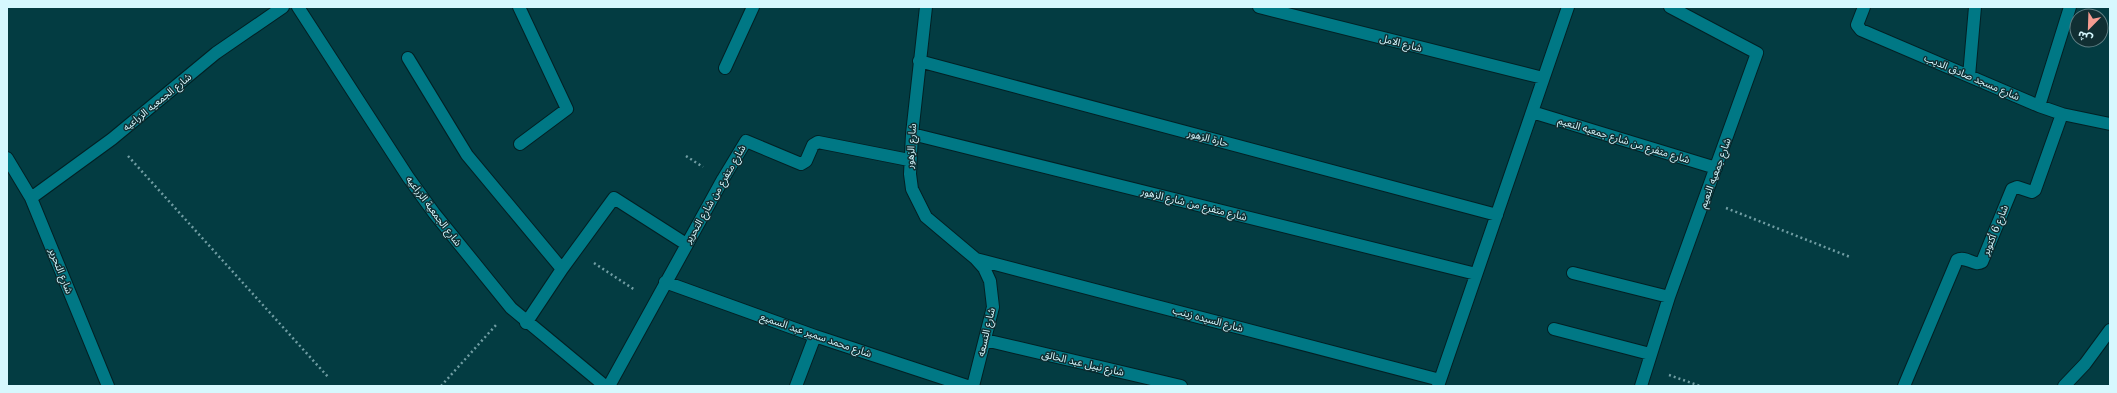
<svg xmlns="http://www.w3.org/2000/svg" width="2117" height="393" font-family="'Libre Baskerville','Noto Sans Arabic',serif">
  <style>
    .lines { fill: none; stroke-linecap: round; stroke-linejoin: round }
    .street-casing { stroke: #022024; stroke-width: 14 }
    .path { stroke: #709da3; stroke-width: 2.5; stroke-dasharray: 2 3; stroke-linecap: butt }
    .street { stroke: #007885; stroke-width: 12 }
    .labels { text-anchor: middle; dominant-baseline: central; stroke-width: 3; stroke-linejoin: round; paint-order: stroke }
    .street-label { font-size: 10px; fill: #d6f8fe; stroke: #112f33 }
  </style>
  <rect width="100%" height="100%" fill="#033c42"/>
  <g class="lines">
    <defs>
      <path id="street" d="M 298,7 L 408,177 L 434,213 L 511,308 L 605,386
        M 519,7 L 567,109 L 520,144
        M 926,7 L 912,134 L 910,174 L 912,189 L 926,217 L 976,259 L 984,268 L 990,281 L 993,307 L 973,386
        M 1259,7 L 1543,78
        M 1864,7 L 1857,25 L 1861,30 L 2039,106 L 2062,114 L 2110,124
        M 408,58 L 467,155 L 562,269
        M 919,61 L 1497,215
        M 725,68 L 753,7
        M 1969,76 L 1975,7
        M 2039,106 L 2070,7
        M 1532,112 L 1716,168
        M 912,134 L 1476,274
        M 7,158 L 31,198 L 108,386
        M 31,198 L 112,139 L 216,53 L 283,7
        M 976,259 L 1440,380
        M 1573,273 L 1669,297
        M 665,282 L 815,336 L 967,386
        M 526,323 L 562,269 L 614,198 L 686,244
        M 1554,329 L 1650,354
        M 985,340 L 1181,386
        M 609,386 L 723,179 L 746,141 L 801,164 L 806,161 L 813,145 L 818,142 L 909,160
        M 796,386 L 815,336
        M 1438,386 L 1568,7
        M 1641,386 L 1669,297 L 1757,53 L 1670,7
        M 1904,386 L 1957,260 C 1966,255 1974,267 1982,262 L 2012,189 L 2017,187 L 2032,192 L 2035,190 L 2062,114
        M 2064,386 L 2085,364 L 2110,330"/>
    </defs>
    <!-- street casing -->
    <use href="#street" class="street-casing"/>
    <!-- path -->
    <path class="path" d="M 128,156 L 329,378
      M 686,156 L 703,167
      M 1726,208 L 1850,257
      M 594,263 L 635,290
      M 1669,375 L 1700,386
      M 441,386 L 496,325"/>
    <!-- street -->
    <use href="#street" class="street"/>
  </g>
  <g class="labels">
    <!-- street labels -->
    <g class="street-label">
      <text transform="translate(1401 43) rotate(14)">شارع الامل</text>
      <text transform="translate(1972 77) rotate(23)">شارع مسجد صادق الديب</text>
      <text transform="translate(157 102) rotate(-39)">شارع الجمعيه الزراعيه</text>
      <text transform="translate(1208 138) rotate(15)">حارة الزهور</text>
      <text transform="translate(1624 140) rotate(17)">شارع متفرع من شارع جمعيه النعيم</text>
      <text transform="translate(911 146) rotate(-86)">شارع الزهور</text>
      <text transform="translate(1715 173) rotate(-70)">شارع جمعيه النعيم</text>
      <text transform="translate(715 194) rotate(-60)">شارع متفرع من شارع التحرير</text>
      <text transform="translate(1194 204) rotate(14)">شارع متفرع من شارع الزهور</text>
      <text transform="translate(434 211) rotate(53)">شارع الجمعية الزراعيه</text>
      <text transform="translate(1995 230) rotate(-68)">شارع 6 أكتوبر</text>
      <text transform="translate(61 271) rotate(68)">شارع التحرير</text>
      <text transform="translate(1208 319) rotate(15)">شارع السيده زينب</text>
      <text transform="translate(986 332) rotate(-77)">شارع التسعه</text>
      <text transform="translate(816 335) rotate(19)">شارع محمد سمير عبد السميع</text>
      <text transform="translate(1083 363) rotate(13)">شارع نبيل عبد الخالق</text>
    </g>
  </g>
  <!-- border -->
  <rect width="2117" height="393" fill="none" stroke="#d6f8fe" stroke-width="16"/>
  <!-- north arrow -->
  <g transform="translate(2089 28) rotate(203)"><circle r="19" fill="#112f33" stroke="#607f84"/>
  <path d="M0-3L7 15L0 10L-7 15Z" fill="#f59c91"/>
  <text y="-6" font-size="11" font-weight="bold" text-anchor="middle" fill="#d6f8fe">ش</text>
  </g>
</svg>
